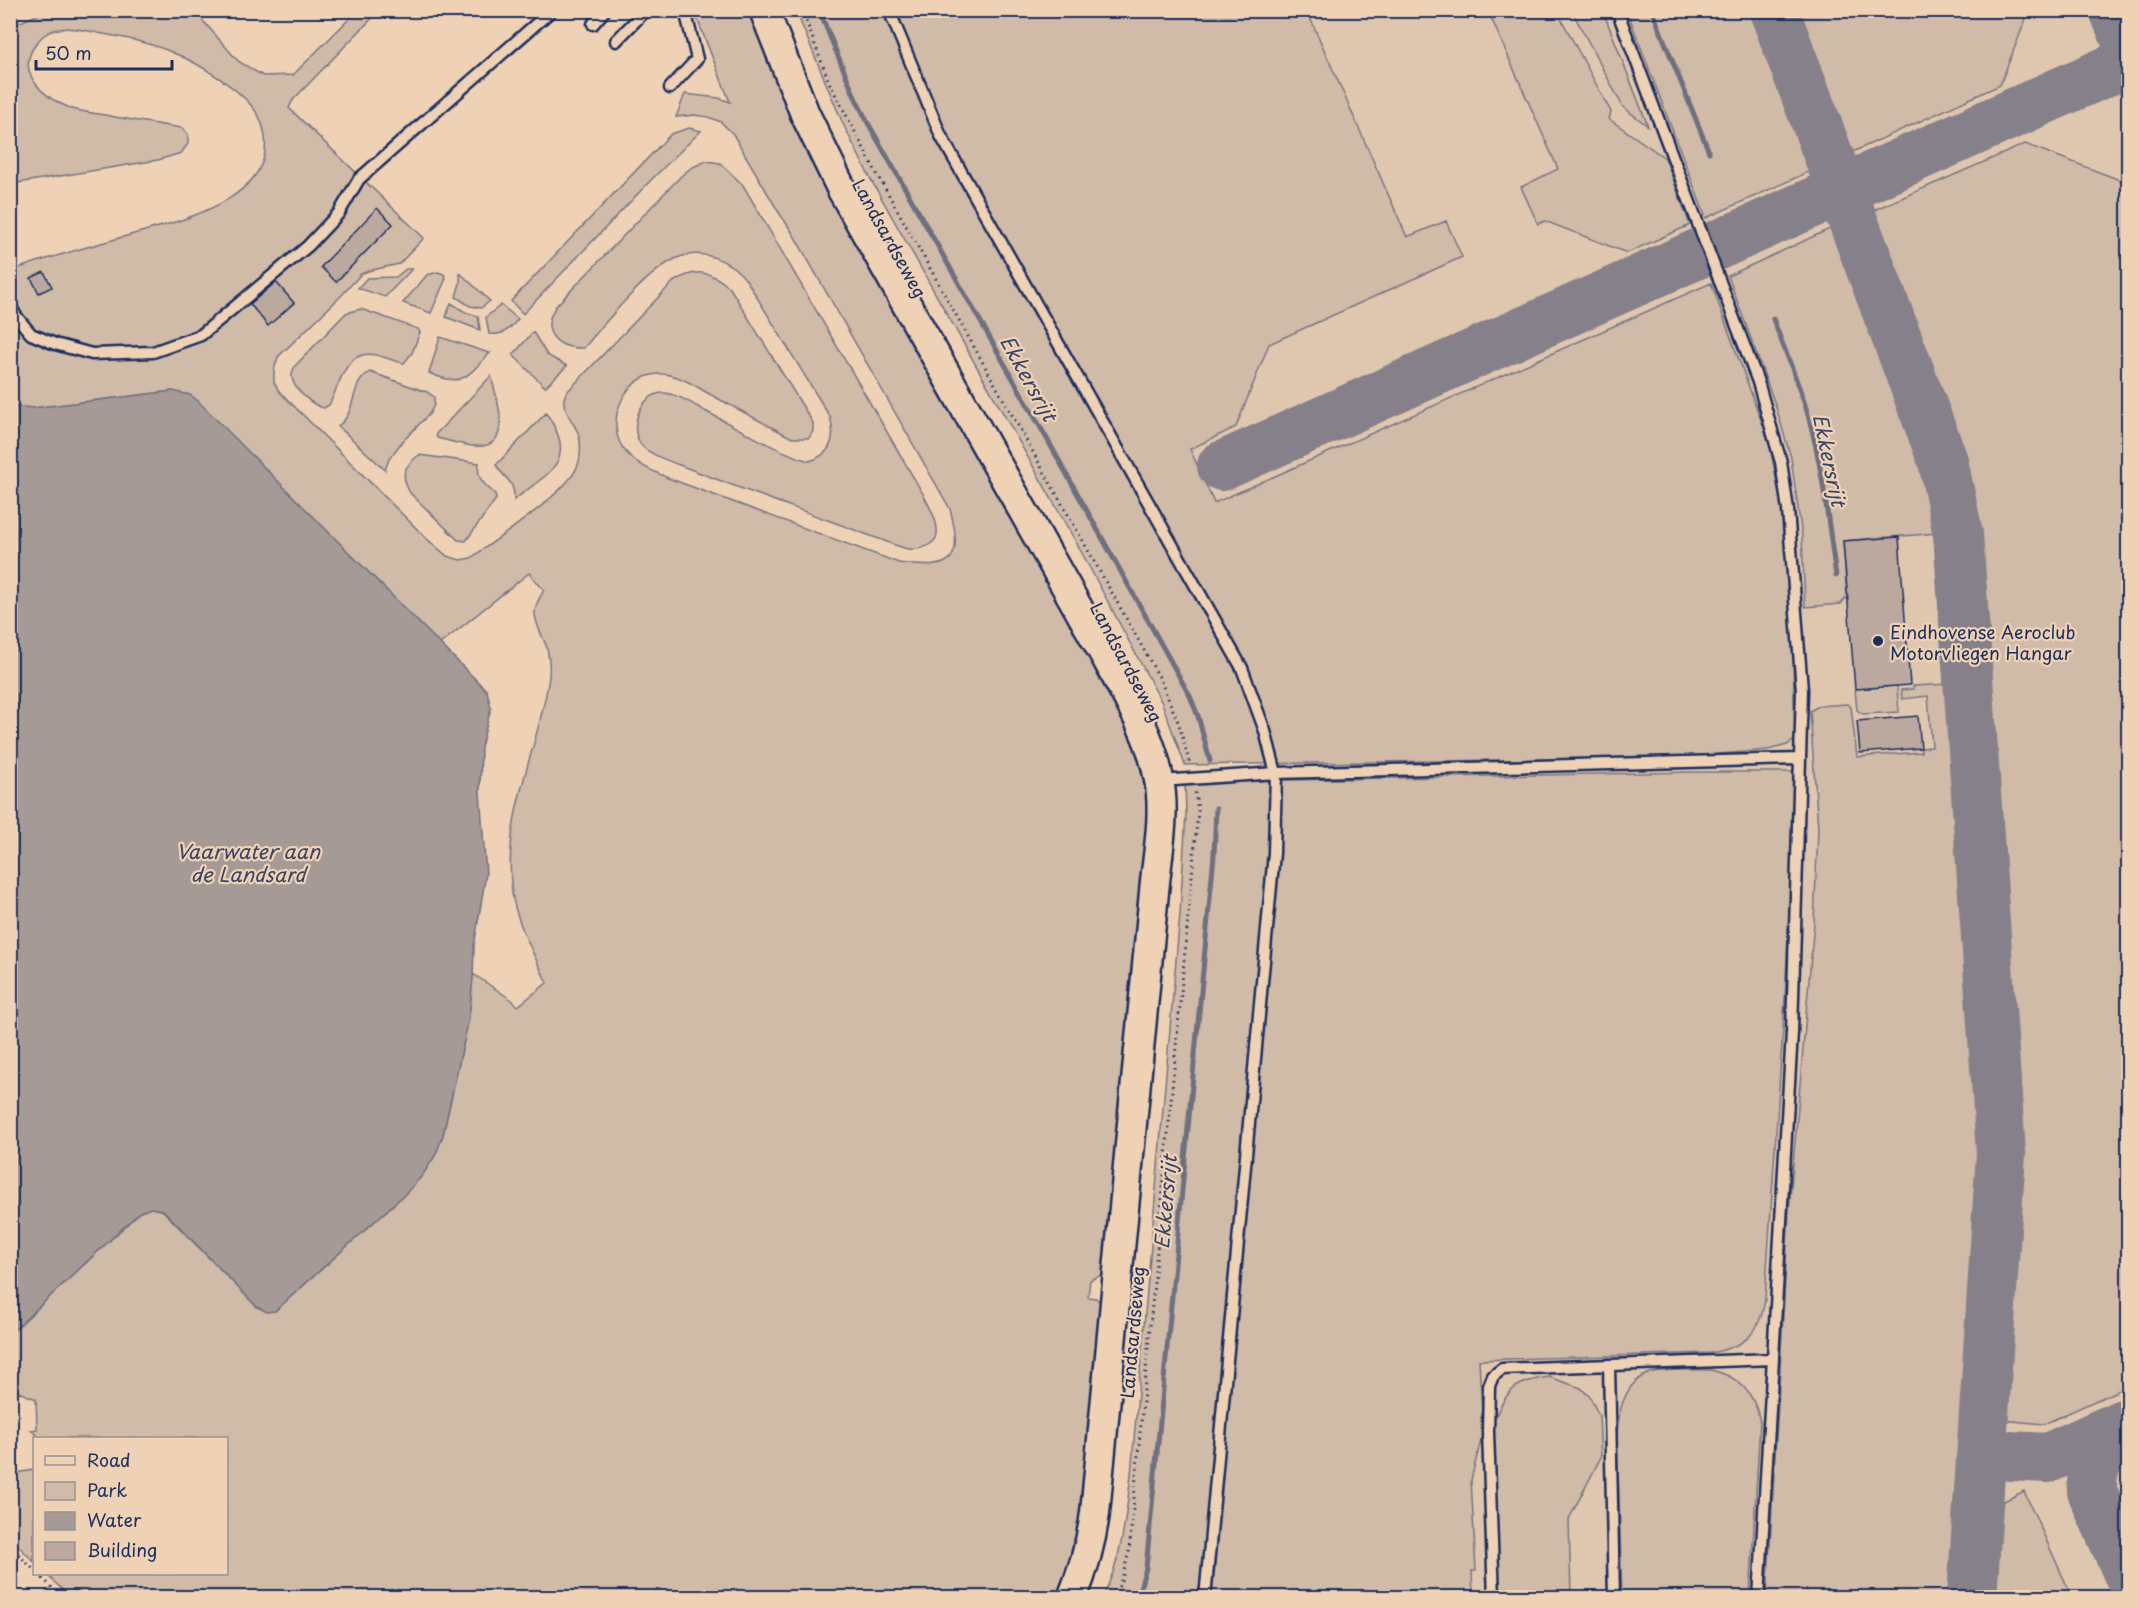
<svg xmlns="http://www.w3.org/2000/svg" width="2139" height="1608" font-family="'Playpen Sans',sans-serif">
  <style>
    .built { fill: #dfc6af }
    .green { fill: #d0baa8; stroke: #767483; stroke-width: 1.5 }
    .water { fill: #a69a97; stroke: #6e6f80; stroke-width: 1.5 }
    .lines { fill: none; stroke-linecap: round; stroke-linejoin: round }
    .stream { stroke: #6e6f80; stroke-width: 5 }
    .taxiway { stroke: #85808a; stroke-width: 50 }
    .building { fill: #bba9a0; stroke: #1b2f5e; stroke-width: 1.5 }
    .lane-casing { stroke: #1b2f5e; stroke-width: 15 }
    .secondary-casing { stroke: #1b2f5e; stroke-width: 33 }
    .path { stroke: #1b2f5e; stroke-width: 3; stroke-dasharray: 1.5 4.5; stroke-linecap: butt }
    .lane { stroke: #efd2b5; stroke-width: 10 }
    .secondary { stroke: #efd2b5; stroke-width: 28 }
    .poi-dot { fill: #1b2f5e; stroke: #efd2b5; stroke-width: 2 }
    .labels { text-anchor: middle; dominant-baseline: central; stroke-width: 4.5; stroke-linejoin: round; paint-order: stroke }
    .street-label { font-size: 18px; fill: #1b2f5e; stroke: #efd2b5 }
    .poi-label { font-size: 18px; fill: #1b2f5e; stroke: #efd2b5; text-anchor: start }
    .water-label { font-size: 20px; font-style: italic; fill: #374469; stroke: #efd2b5 }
  </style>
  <rect width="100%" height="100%" fill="#efd2b5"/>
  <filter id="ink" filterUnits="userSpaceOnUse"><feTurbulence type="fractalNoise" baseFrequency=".0167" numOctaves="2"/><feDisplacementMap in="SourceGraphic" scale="12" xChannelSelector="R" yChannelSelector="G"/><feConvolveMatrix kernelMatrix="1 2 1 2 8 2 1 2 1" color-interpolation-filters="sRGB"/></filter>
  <g filter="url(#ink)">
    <!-- built -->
    <path class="built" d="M 874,11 L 2128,11 L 2128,1597 L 1189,1597 L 1267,788 L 1266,773 L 1260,743 Z"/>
    <!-- green -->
    <path class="green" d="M 46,11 L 187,11 L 197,14 L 238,61 L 263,76 L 293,75 L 357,11 L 379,11 L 293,100 L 289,108 L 424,238 L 399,264 L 368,271 L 361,274 L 341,296 L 278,357 L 274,370 L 274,382 L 279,391 L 426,538 L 447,556 L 460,560 L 471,558 C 494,541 568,492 577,467 C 581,459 581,444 579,435 C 574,421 558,407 566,393 L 673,282 C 696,268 710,270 730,288 L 813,423 L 813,431 L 809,438 L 792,438 C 766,424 741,411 715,397 C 699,389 680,374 661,374 C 624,373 602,425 626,452 C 637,465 653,471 668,478 L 899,563 C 952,571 964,562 950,509 L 792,232 L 778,211 L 733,134 L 721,122 L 708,117 L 694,115 L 676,117 L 685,94 L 719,98 L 730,102 L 694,11 L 755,11 L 1136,729 L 1148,795 L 1147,833 L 1110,1268 L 1102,1275 L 1090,1280 L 1088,1297 L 1096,1298 L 1106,1307 L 1082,1543 L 1063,1589 L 1056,1597 L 71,1598 L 46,1574 L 226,1574 L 226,1438 L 40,1438 L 31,1430 L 37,1429 L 36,1399 L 11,1389 L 11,1333 L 140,1212 L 151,1208 L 162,1210 L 257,1307 L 275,1311 L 405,1194 L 435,1156 L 443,1135 L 469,1018 L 473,974 L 512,1000 L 518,1006 L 547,983 C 535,956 516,922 512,893 C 502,813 538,753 549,677 C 550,668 549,654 546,645 C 542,635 534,622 535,611 C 536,603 540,597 544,590 L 529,573 L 440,644 L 173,391 L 33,408 L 11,406 L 11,271 C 46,258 83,248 119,238 C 171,223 290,200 261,121 C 250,93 197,62 169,51 C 147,42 122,37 98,33 C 84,30 68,26 54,30 C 47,32 40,38 36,44 C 14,72 44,98 70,108 C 80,112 94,113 105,115 C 131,120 156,124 182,128 L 188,134 L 188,144 L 181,153 L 158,160 L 11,184 L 11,26 Z
      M 796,11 L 1307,11 L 1407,237 L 1446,221 L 1462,257 L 1269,344 L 1236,427 L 1190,449 L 1214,503 L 1711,283 L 1769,442 L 1782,509 L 1792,618 L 1795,740 L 1787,745 L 1768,750 L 1683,757 L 1185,765 L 1162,703 L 1077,544 L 870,178 L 843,124 Z
      M 1488,11 L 1557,11 L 1611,112 L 1609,119 L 1665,158 L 1690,225 L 1627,253 L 1545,221 L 1538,224 L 1521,187 L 1558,169 Z
      M 1572,11 L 1603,11 L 1648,126 L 1623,107 Z
      M 1627,11 L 1756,11 L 1815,169 L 1706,218 Z
      M 1792,11 L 2029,11 L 2000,85 L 1846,155 Z
      M 689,128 L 701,131 L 652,179 L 523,314 L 511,301 L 671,134 Z
      M 2025,144 L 2128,183 L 2128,1386 L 2044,1424 L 2003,1420 L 2022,1141 L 2016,1037 L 1970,519 L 1962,472 L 1950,436 L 1867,213 Z
      M 706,161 L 720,163 L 743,185 L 922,492 C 928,504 945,531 933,542 C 926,548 916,550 908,549 C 899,547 890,543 882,540 C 862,533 842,525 822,518 C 778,502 733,486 690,469 C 675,463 656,458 644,448 C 625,431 641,391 665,393 C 680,395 694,405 707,412 C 740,429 774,450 809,461 C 832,455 836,437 830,417 L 747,281 C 731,260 702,248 677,258 C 647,271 605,323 584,348 C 556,349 539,331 556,306 L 681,176 L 691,168 Z
      M 1836,226 L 1918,435 L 1934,496 L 1938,533 L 1843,541 L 1847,596 L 1841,604 L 1805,607 L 1802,537 L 1791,458 L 1776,407 L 1728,276 Z
      M 406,269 L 412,269 L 385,297 L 358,288 L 367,278 L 396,277 Z
      M 438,272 L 444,274 L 446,278 L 431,313 L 403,303 L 427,275 Z
      M 460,273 L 490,301 L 481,308 L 470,306 L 456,297 L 460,283 Z
      M 451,303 L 465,312 L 478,316 L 480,330 L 446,317 Z
      M 501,305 L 518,319 C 510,329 503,336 489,334 L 486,317 Z
      M 361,309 L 418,329 L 420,332 L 412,353 L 404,363 C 394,361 385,357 376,355 C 345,348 340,385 329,405 L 324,408 C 313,406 291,388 292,375 C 292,372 294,368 295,366 L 346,313 Z
      M 533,332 L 547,355 L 567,366 L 545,387 L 513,355 Z
      M 440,337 L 489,353 L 490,353 C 466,377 463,388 429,373 Z
      M 370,372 L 427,392 L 434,397 L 434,405 L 430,413 L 401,443 L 389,459 L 385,470 L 338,426 C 358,412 349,383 370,372 Z
      M 491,376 C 495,394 514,441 483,446 C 469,448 451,441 437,438 L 436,434 Z
      M 546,413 C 579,460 551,471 514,500 C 515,480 505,480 496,465 Z
      M 419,455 L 479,463 C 476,479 484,484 495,494 L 496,499 L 466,541 L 458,540 L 410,493 C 400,475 403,467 419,455 Z
      M 1950,684 L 1964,864 L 1980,1176 L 1957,1597 L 1767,1597 L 1789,1211 L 1814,922 L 1818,829 L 1810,711 L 1818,706 L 1847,704 L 1851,707 L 1857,757 L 1921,752 L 1921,748 L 1932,747 L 1928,696 L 1902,699 L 1901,690 L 1913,689 L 1913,686 Z
      M 1897,686 L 1899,712 L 1863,714 L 1857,710 L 1855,689 Z
      M 1696,772 L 1796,772 L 1785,998 L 1765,1299 C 1760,1334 1745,1347 1710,1353 L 1479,1360 L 1483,1432 L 1471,1480 L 1476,1571 L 1472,1571 L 1473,1595 L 1457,1596 L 1456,1598 L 1102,1598 C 1122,1560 1126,1516 1131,1474 L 1180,914 L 1186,813 L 1185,782 Z
      M 1711,1370 C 1740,1376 1755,1394 1760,1422 L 1750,1597 L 1622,1597 L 1617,1436 C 1618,1413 1623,1382 1650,1373 C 1666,1368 1693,1370 1711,1370 Z
      M 1549,1377 L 1581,1388 L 1590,1397 L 1599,1416 L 1601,1457 L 1569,1519 L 1571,1597 L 1498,1597 L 1493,1423 C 1505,1392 1514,1381 1549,1377 Z
      M 34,1470 L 34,1562 L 10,1537 L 11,1474 Z
      M 2024,1491 L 2072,1597 L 1989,1597 L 1994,1506 Z"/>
    <!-- water -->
    <path class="water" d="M 173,391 L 190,395 L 197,400 L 487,691 L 491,708 L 481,747 L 480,792 L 486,874 L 474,946 L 473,978 L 469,1018 L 443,1135 L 435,1156 L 422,1176 L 405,1194 L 275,1311 L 267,1312 L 257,1307 L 163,1210 L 151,1208 L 140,1212 L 11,1333 L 11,406 L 33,408 Z"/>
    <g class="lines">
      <!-- stream -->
      <path class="stream" d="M 819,10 L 855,97 L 868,123 L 1046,437 L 1190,696 L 1198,716 L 1210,761
        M 1652,10 L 1709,152
        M 1773,319 C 1785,351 1799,383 1808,415 C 1823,468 1828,522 1836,576
        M 1137,1598 L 1146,1568 L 1214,855 L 1216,808"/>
      <!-- taxiway -->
      <path class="taxiway" d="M 1774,10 L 1943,461 L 1958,534 L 2001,1153 L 1972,1598
        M 2114,10 L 2128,44
        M 1222,466 L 2128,62
        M 2128,1422 C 2108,1441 2090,1462 2092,1491 L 2128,1573
        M 2010,1456 L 2048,1458 L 2123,1424"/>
    </g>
    <!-- building -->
    <path class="building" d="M 377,208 L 393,224 L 336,282 L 321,267 Z
      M 44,272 L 52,287 L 39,293 L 31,278 Z
      M 276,282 L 294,303 L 268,326 L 250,304 Z
      M 1899,537 L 1910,685 L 1855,689 L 1843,541 Z
      M 1918,716 L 1921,748 L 1860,753 L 1857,721 Z"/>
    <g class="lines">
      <defs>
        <path id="lane" d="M 889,10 L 941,136 L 1242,668 L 1265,731 L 1276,773 L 1274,853 L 1205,1598
          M 1617,10 L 1758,382 L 1781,462 L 1788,510 L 1802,690 L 1792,1032 L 1759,1598
          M 593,24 L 605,10
          M 616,41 L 646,10
          M 670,88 L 697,59 L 685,10
          M 10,305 L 16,316 L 31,334 L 55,344 L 92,354 L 153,352 L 201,335 L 308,246 L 339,213 L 359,179 L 552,10
          M 1160,781 L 1276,773 L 1800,759
          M 1609,1365 L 1614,1598
          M 1494,1598 L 1488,1432 L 1489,1386 L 1493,1376 L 1502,1369 L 1773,1359"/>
        <path id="secondary" d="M 764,10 L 805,114 L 842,190 L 1108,661 C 1128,699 1152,737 1159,780 C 1166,814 1157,857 1154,892 L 1095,1513 C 1091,1543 1084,1569 1072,1598"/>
      </defs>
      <!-- lane casing -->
      <use href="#lane" class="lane-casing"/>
      <!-- secondary casing -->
      <use href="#secondary" class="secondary-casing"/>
      <!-- path -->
      <path class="path" d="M 802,10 L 829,82 L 876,172 L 1159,677 L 1179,724 L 1190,765
        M 10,1546 L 34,1570
        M 38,1574 L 63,1598
        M 1114,1598 L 1122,1578 L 1129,1552 L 1198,811 L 1195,792"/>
      <!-- lane -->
      <use href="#lane" class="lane"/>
      <!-- secondary -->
      <use href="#secondary" class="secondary"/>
    </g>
  </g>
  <!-- markers -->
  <circle class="poi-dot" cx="1878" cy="641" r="6"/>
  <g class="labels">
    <!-- street labels -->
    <g class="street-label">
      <text transform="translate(890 238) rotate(61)">Landsardseweg</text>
      <text transform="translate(1127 662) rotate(62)">Landsardseweg</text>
      <text transform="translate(1132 1332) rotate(-85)">Landsardseweg</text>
    </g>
    <!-- poi labels -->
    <g class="poi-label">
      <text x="1890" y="631">Eindhovense Aeroclub<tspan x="1890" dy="21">Motorvliegen Hangar</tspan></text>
    </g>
    <!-- water labels -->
    <g class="water-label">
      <text transform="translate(1029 378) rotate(61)">Ekkersrijt</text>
      <text transform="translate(1830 460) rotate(78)">Ekkersrijt</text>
      <text x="248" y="851">Vaarwater aan<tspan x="248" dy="23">de Landsard</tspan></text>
      <text transform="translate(1165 1202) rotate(-85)">Ekkersrijt</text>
    </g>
  </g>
  <!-- margin -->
  <rect width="2139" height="1608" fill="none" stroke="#efd2b5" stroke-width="36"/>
  <rect x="18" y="18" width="2103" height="1572" fill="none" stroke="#1b2f5e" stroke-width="2" filter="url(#ink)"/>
  <!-- legend -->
  <rect x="33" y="1437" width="195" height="138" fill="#efd2b5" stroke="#9a9192" stroke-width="1.5"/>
  <rect x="45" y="1456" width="30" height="9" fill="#efd2b5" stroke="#9a9192" stroke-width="1.5"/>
  <text x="87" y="1467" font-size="18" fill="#1b2f5e">Road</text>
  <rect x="45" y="1482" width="30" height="18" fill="#d0baa8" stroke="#9a9192" stroke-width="1.5"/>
  <text x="87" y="1497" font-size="18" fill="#1b2f5e">Park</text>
  <rect x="45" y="1512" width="30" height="18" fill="#a69a97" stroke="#9a9192" stroke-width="1.5"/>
  <text x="87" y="1527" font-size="18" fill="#1b2f5e">Water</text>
  <rect x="45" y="1542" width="30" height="18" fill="#bba9a0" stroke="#9a9192" stroke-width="1.5"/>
  <text x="87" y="1557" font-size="18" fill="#1b2f5e">Building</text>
  <!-- scale -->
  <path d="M36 60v9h136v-9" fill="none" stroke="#1b2f5e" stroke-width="3"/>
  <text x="45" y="60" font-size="18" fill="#1b2f5e" stroke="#efd2b5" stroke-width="4.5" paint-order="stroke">50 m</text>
</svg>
